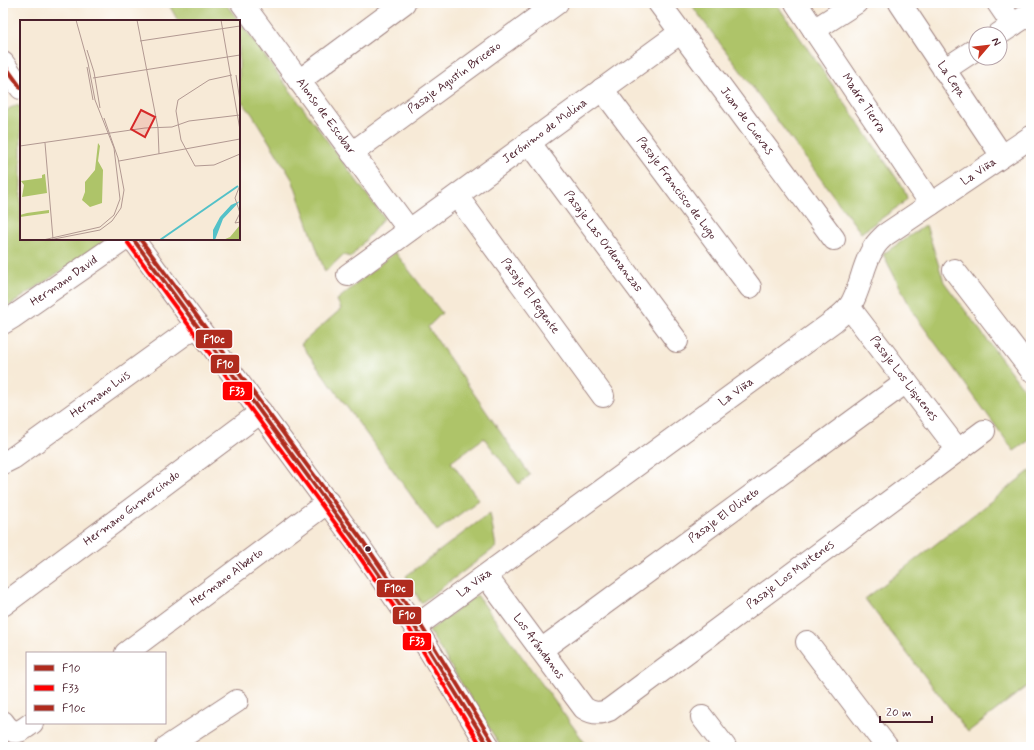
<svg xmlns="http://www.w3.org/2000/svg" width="1034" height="750" font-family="Mynerve,sans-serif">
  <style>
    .green { fill: #aec469; stroke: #7c724a }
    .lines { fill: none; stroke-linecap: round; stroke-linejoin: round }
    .minor-casing { stroke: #a08481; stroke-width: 24 }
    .major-casing { stroke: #a08481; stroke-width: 24 }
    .minor { stroke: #fff; stroke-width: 22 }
    .major { stroke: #fff; stroke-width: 22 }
    .bus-1-casing { stroke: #fff; stroke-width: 7 }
    .bus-2-casing { stroke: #fff; stroke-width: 7 }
    .bus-3-casing { stroke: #fff; stroke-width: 7 }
    .bus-1 { stroke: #af2b1e; stroke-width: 4 }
    .bus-2 { stroke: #f00; stroke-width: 4 }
    .bus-3 { stroke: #af2b1e; stroke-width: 4 }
    .bus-dot { fill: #4a1f2b; stroke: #fff; stroke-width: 1.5 }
    .labels { text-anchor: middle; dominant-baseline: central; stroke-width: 4; stroke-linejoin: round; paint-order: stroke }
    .street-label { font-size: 12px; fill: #4a1f2b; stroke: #fff }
    .inset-river { fill: none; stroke: #53c1c8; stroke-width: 2 }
    .inset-road { fill: none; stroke: #b29992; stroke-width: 1 }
    .view { fill: #d62828; fill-opacity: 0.15; stroke: #d62828; stroke-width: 2 }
    .inset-edge { fill: none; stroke: #4a1f2b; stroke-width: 2 }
    .line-badge { stroke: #fff; stroke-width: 1.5 }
    .badge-label { font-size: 11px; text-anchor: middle; font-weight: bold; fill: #fff }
  </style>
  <rect width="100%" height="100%" fill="#fff"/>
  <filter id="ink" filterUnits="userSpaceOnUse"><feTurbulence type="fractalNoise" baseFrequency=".025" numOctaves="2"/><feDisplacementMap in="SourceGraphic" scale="8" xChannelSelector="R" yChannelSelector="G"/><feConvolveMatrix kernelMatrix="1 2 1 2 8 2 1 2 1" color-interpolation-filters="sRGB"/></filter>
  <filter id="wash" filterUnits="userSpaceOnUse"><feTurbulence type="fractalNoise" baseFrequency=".012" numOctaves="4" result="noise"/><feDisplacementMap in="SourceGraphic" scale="16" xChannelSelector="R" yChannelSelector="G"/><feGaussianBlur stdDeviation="0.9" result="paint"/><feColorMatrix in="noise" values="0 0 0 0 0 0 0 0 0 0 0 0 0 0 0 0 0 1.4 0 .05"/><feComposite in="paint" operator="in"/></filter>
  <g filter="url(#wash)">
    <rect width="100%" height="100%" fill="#f7ead7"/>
    <!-- green -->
    <path class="green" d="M 168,3 L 225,3 L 239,21 L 178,21 Z
      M 690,3 L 776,3 L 904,189 L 907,198 L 903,203 L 861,233 Z
      M 239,21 L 384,218 L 351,257 L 343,255 L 325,272 L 292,179 L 252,114 L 239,98 Z
      M 18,105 L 21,109 L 21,239 L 108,239 L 3,310 L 3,153 L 5,112 L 10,108 Z
      M 926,225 L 944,282 L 1031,399 L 1031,439 L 1014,451 L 914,314 L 883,254 Z
      M 395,252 L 442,313 L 428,327 L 530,475 L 519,484 L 484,438 L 451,462 L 479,500 L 437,531 L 301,344 L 341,309 L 337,300 Z
      M 1031,470 L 1031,683 L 968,732 L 865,599 Z
      M 490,513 L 496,547 L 421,603 L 406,576 Z
      M 477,595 L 588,747 L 501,747 L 429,631 Z"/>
  </g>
  <g filter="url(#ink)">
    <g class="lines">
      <defs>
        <g id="minor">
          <path id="s1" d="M 242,3 L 409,230"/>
          <path id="s2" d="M 659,3 L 834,239"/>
          <path id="s3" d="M 796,3 L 931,204"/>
          <path id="s4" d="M 900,3 L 1002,156"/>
          <path d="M 998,3 L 1013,25"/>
          <path d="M 814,30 L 856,3"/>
          <path d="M 999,34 L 1031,13"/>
          <path d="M 944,70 L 976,49"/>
          <path d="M 299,81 L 404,3"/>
          <path id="s5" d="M 602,89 L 750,287"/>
          <path id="s6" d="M 529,142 L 677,341"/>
          <path id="s7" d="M 352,153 L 557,3"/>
          <path id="s8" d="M 457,196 L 603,396"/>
          <path d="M 954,270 L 1031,370"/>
          <path id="s9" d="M 348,275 L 681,32"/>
          <path id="s10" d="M 849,307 L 958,450"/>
          <path id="s11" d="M 3,323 L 13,317 L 125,239"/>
          <path id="s12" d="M 3,463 L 13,458 L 197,325"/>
          <path id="s13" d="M 486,576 L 584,708 C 593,714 600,714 609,710 L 984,431"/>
          <path id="s14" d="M 3,605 L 261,412"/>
          <path id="s15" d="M 415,627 L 834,321 C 840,316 845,312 850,306 C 861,289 862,266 873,249 C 876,243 881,239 885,235 L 1031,137"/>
          <path d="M 807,642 L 887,747"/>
          <path id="s16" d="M 541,650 L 906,382"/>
          <path id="s17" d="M 126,653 L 328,502"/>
          <path d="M 702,717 L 725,747"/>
          <path d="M 3,722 C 13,737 20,732 32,723"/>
          <path d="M 167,747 L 237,701"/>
        </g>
        <path id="major" d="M 3,63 L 21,88
          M 133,239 L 357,543 L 415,627 L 489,747"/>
      </defs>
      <!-- minor casing -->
      <use href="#minor" class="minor-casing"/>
      <!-- major casing -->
      <use href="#major" class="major-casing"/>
      <!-- minor -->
      <use href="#minor" class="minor"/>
      <!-- major -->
      <use href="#major" class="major"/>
      <defs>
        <path id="bus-1" d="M 3,63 L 21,88
          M 133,239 L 357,543 L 415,627 L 489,747"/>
        <path id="bus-2" d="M 128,243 L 352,546 L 410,630 L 482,747"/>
        <path id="bus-3" d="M 140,239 L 362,540 L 420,624 L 494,744"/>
      </defs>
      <!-- bus-1 casing -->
      <use href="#bus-1" class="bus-1-casing"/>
      <!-- bus-2 casing -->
      <use href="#bus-2" class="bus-2-casing"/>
      <!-- bus-3 casing -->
      <use href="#bus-3" class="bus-3-casing"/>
      <!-- bus-1 -->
      <use href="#bus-1" class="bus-1"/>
      <!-- bus-2 -->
      <use href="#bus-2" class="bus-2"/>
      <!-- bus-3 -->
      <use href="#bus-3" class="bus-3"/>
    </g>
  </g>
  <!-- markers -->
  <circle class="bus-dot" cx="368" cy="549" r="3.5"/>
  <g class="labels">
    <!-- street labels -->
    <g class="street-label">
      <text stroke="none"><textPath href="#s7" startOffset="127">Pasaje Agustín Briceño</textPath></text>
      <text stroke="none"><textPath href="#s4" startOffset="92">La Cepa</textPath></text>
      <text stroke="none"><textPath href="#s3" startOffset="121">Madre Tierra</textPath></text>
      <text stroke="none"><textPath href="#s1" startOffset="141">Alonso de Escobar</textPath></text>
      <text stroke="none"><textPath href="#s2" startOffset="147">Juan de Cuevas</textPath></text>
      <text stroke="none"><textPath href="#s9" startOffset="244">Jerónimo de Molina</textPath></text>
      <text stroke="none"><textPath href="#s15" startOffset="734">La Viña</textPath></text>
      <text stroke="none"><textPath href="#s5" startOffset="124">Pasaje Francisco de Lugo</textPath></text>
      <text stroke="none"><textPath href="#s6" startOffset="124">Pasaje Las Ordenanzas</textPath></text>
      <text stroke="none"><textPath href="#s11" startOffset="74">Hermano David</textPath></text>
      <text stroke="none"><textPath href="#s8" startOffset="124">Pasaje El Regente</textPath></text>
      <text stroke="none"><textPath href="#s10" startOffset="90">Pasaje Los Liquenes</textPath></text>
      <text stroke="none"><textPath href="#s15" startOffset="398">La Viña</textPath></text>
      <text stroke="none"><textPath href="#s12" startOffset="119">Hermano Luis</textPath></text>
      <text stroke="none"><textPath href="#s14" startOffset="161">Hermano Gumercindo</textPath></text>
      <text stroke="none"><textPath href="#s16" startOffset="227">Pasaje El Oliveto</textPath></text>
      <text stroke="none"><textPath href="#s13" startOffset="417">Pasaje Los Maitenes</textPath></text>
      <text stroke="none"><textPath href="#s17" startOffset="126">Hermano Alberto</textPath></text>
      <text stroke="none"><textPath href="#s15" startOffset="74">La Viña</textPath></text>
      <text stroke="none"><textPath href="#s13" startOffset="88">Los Arándanos</textPath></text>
    </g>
  </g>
  <!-- overview -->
  <g transform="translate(20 20)">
    <rect width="220" height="220" fill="#f7ead7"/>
    <path d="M 78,123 L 80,126 L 78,141 L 83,150 L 82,183 L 70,187 L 62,180 L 65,172 L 65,162 L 75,150 ZM 25,154 L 27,173 L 2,177 L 4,165 L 1,161 L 22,158 L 22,155 ZM 29,190 L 29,193 L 0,197 L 0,195 L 7,193 ZM 220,205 L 220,220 L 203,220 L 210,217 Z" fill="#aec469"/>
    <path d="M 220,181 L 203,199 L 195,220 L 193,220 L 193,210 L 200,197 L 211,185 Z" fill="#53c1c8"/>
    <path class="inset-river" d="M 140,220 L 218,166"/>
    <path class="inset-road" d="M 117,0 L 138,108 L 139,134M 201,0 L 220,110M 120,21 L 220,6M 67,30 L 74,52 L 80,88M 67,47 L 73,80M 212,55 L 189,60 L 158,80 L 156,91 L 161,120 L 175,146 L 194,145 L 220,134M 216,55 L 220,81M 73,58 L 220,35M 25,123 L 33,219M 0,126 L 125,108 L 152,107 L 169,101 L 220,95M 99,141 L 220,119M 220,165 L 215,178 L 220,193 L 215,203 L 220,202M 34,219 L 80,210 L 92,201 L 101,188 L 104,170 L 98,138 L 84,98M 23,220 L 80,207 L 94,195 L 100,179 L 94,128 L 75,80 L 68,43 L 56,0"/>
    <path class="view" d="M 121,90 L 135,97 L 125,117 L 111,109 Z"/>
    <rect width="220" height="220" class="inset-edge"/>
  </g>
  <g class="line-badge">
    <rect x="195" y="329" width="38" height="20" rx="4" fill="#af2b1e"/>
    <rect x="210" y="354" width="30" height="20" rx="4" fill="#af2b1e"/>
    <rect x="222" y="381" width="31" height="20" rx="4" fill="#f00"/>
    <rect x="376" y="579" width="38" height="19" rx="4" fill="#af2b1e"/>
    <rect x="392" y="606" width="30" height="19" rx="4" fill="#af2b1e"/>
    <rect x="402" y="632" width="30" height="19" rx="4" fill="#f00"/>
  </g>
  <g class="badge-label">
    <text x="214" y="343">F10c</text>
    <text x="225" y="368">F10</text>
    <text x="237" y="395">F33</text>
    <text x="395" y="592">F10c</text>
    <text x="407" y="619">F10</text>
    <text x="417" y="645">F33</text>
  </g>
  <!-- margin -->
  <rect width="1034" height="750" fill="none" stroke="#fff" stroke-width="16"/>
  <!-- legend -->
  <rect x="26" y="652" width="140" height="72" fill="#ffffff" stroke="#b7a5aa"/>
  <rect x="34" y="665" width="20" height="6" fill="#af2b1e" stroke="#b7a5aa"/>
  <text x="62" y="672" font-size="12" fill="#4a1f2b">F10</text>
  <rect x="34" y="685" width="20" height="6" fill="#ff0000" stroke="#b7a5aa"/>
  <text x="62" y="692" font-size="12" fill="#4a1f2b">F33</text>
  <rect x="34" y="705" width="20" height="6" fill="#af2b1e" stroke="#b7a5aa"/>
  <text x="62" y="712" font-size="12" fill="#4a1f2b">F10c</text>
  <!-- north arrow -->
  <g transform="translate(988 46) rotate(62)"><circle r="19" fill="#ffffff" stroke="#b7a5aa"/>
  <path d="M0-3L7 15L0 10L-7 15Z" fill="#c8321e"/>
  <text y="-6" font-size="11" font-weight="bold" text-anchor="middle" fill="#4a1f2b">N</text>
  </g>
  <!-- scale -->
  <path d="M880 716v6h52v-6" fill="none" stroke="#4a1f2b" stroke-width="2"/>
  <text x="886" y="716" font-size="12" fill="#4a1f2b" stroke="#ffffff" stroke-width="3" paint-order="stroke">20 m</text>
</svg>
